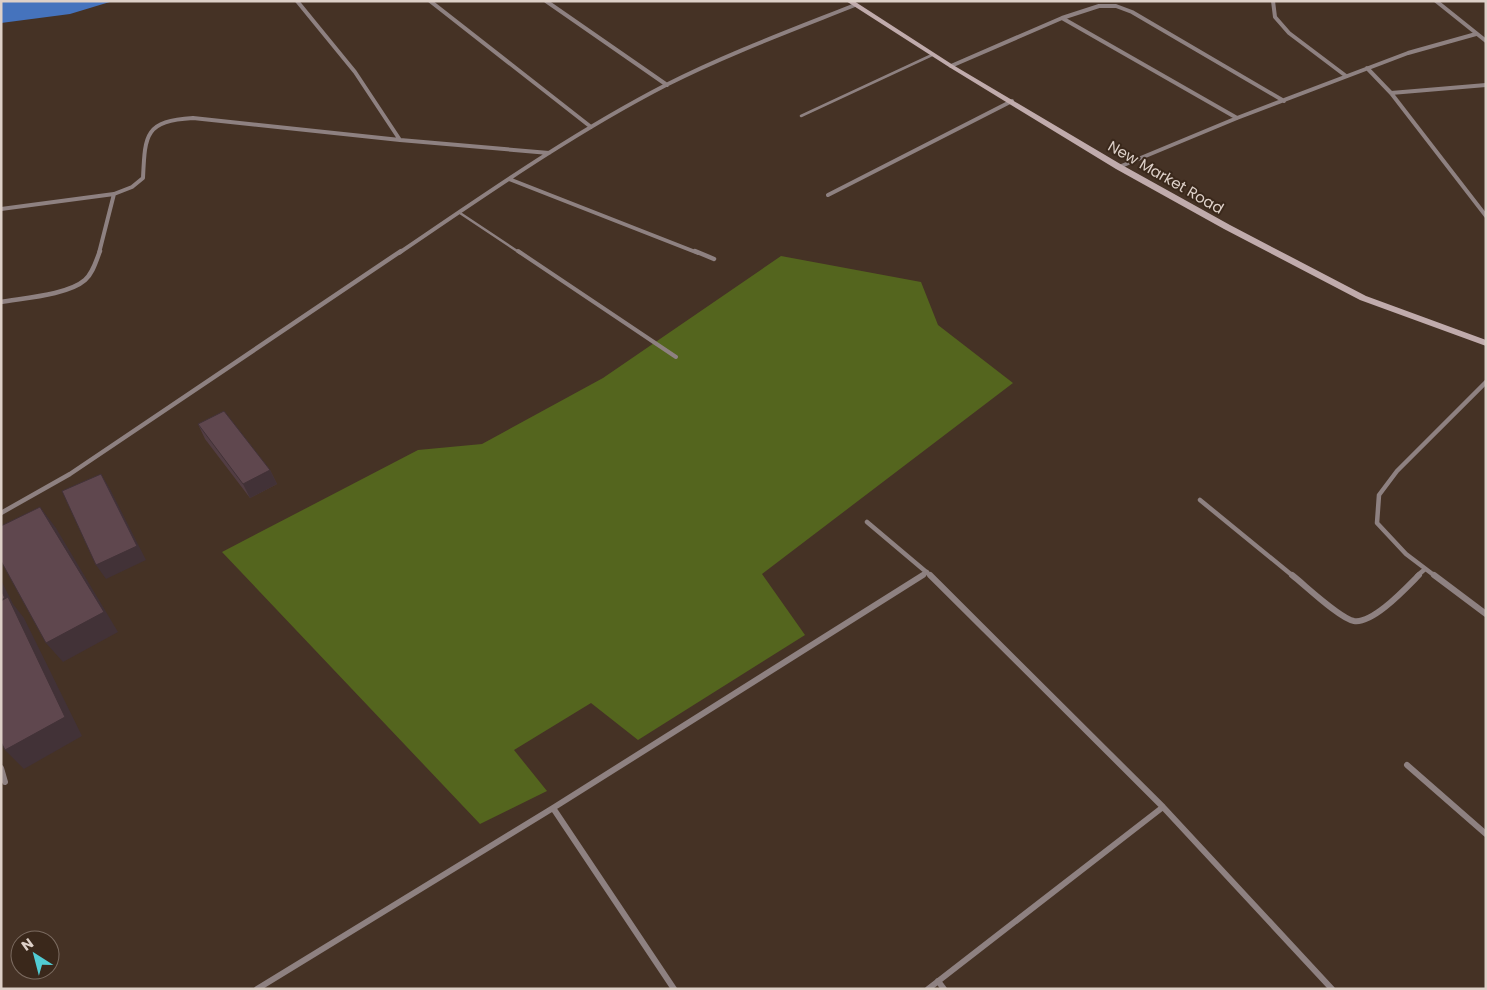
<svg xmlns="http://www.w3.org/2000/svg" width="1487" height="990" font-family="Poppins,sans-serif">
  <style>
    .green { fill: #54651e }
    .water { fill: #4573bd }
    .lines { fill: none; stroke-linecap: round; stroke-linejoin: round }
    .lane-far1 { stroke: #8e8181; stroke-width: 2.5 }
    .lane { stroke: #8e8181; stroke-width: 4 }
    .street-far2 { stroke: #8e8181; stroke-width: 4 }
    .street-far1 { stroke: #8e8181; stroke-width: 4.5 }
    .street { stroke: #8e8181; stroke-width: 6 }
    .secondary { fill: #c0abac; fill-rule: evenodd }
    .wall { fill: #523d43 }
    .shaded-wall { fill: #423237 }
    .building { fill: #5f474e; stroke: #423237 }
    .labels { text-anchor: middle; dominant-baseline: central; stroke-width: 4; stroke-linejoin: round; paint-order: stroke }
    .far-street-label { font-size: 15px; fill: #ddd0c8; stroke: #3a281b }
  </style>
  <rect width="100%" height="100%" fill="#453225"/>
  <!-- green -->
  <path class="green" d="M 781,256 L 921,282 L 938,325 L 1013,383 L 762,574 L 805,635 L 638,740 L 591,703 L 514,750 L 547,791 L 480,824 L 222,552 L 418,450 L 482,444 L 603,378 Z"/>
  <!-- water -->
  <path class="water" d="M 1,1 L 113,1 L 70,14 L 1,23 Z"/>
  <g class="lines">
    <!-- lane-far1 -->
    <path class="lane-far1" d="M 801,116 L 932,55
      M 460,213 L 520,253"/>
    <!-- lane -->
    <path class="lane" d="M 518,251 L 676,357"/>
    <!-- street-far2 -->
    <path class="street-far2" d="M 297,1 L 355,72 L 400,140
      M 430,1 L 591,127
      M 546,1 L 667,85
      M 1273,1 L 1275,17 L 1289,33 L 1346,76
      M 1436,1 L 1486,41
      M 1062,18 L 1237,118
      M 951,66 L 1062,18 L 1099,6 L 1116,6 L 1132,12 L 1284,101
      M 1367,68 L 1391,93 L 1486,216
      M 1391,93 L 1486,85
      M 1119,167 L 1237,118 L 1408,53 L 1476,34
      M 509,179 L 698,253
      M 828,195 L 1012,101
      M 1,209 L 114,194 L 132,187 L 143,178 C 145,134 145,121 193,118 L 400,140 L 549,153
      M 99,253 L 114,194
      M 399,253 C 486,194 573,133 666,85 C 727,54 792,30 855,5"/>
    <!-- street-far1 -->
    <path class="street-far1" d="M 695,251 L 714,259
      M 1,302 C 23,298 68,295 85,280 C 93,273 96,261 100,251
      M 1200,500 L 1293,576
      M 1,513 L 70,474 L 401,251
      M 867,522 L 931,576
      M 921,576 L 927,572
      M 1417,576 L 1425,569
      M 1435,576 L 1406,554 L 1377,523 L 1379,495 L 1397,471 L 1486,382"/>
    <!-- street -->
    <path class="street" d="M 930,575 L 1163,807 L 1332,989
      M 1292,575 C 1305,585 1339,618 1354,621 C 1373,624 1406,588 1419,575
      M 1434,575 L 1486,614
      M 1407,765 L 1486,834
      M 1,768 L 5,782
      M 553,808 L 674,989
      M 938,981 L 944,989
      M 257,989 L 553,808 L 923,575
      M 928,989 L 1163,807"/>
    <!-- secondary -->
    <path class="secondary" d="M 846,1 L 854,1 L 953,65 L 1122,165 L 1230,225 L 1366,296 L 1486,340 L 1486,346 L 1360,300 L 1224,229 L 1116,169 L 949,67 Z"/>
  </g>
  <!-- wall -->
  <path class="wall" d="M 198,424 L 270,470 L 277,484 L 250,498 L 205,439 Z"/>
  <!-- shaded-wall -->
  <path class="shaded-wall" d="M 270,470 L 277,484 L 250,498 L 243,484 Z
    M 101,474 L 110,489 L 146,560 L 106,579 L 96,565 Z
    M 40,507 L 56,528 L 118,632 L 63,662 L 46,643 Z
    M 1,580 L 13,604 L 24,618 L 82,736 L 24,769 L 5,750 L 1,620 Z"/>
  <!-- building -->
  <path class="building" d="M 224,411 L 270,470 L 243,484 L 198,424 Z
    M 101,474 L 137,546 L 96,565 L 62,491 Z
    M 40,507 L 104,612 L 46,643 L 1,561 L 1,526 Z
    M 1,590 L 5,598 L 1,600 Z
    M 8,597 L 65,717 L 5,750 L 1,742 L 1,601 Z"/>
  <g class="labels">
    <!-- far-street labels -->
    <g class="far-street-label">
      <text transform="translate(1166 177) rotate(30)">New Market Road</text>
    </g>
  </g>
  <!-- border -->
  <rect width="1487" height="990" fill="none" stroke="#ddd0c8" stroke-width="5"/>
  <!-- north arrow -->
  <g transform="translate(35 955) rotate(324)"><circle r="24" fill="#3a281b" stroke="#7b6b60"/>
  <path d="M0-4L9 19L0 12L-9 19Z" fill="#51ccd4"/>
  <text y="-8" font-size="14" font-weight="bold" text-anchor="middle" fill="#ddd0c8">N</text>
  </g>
</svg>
